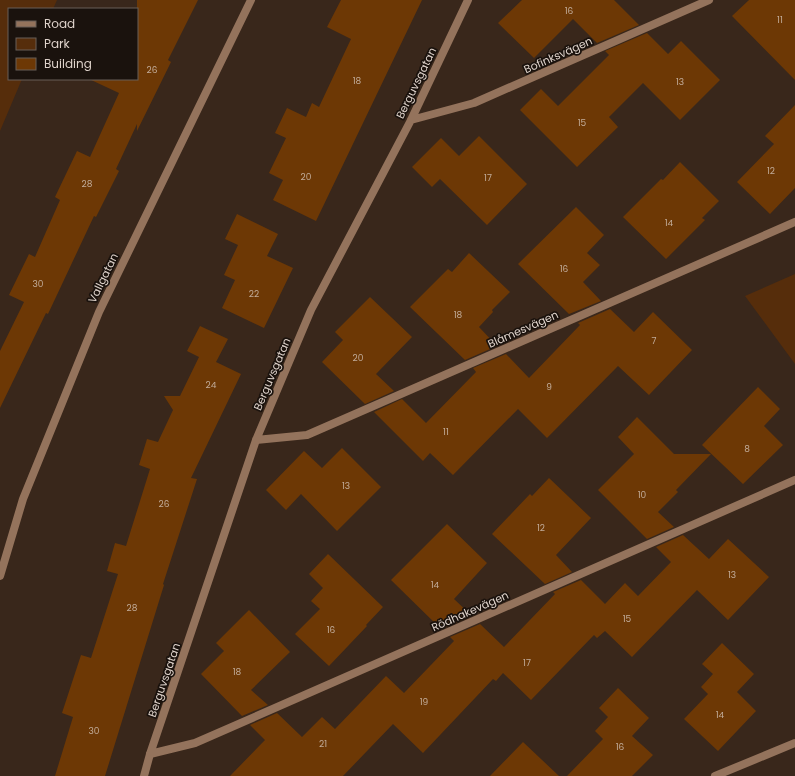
<svg xmlns="http://www.w3.org/2000/svg" width="795" height="776" font-family="Poppins,sans-serif">
  <style>
    .green { fill: #562d0b }
    .building { fill: #6d3805 }
    .lines { fill: none; stroke-linecap: round; stroke-linejoin: round }
    .minor { stroke: #94735c; stroke-width: 8 }
    .labels { text-anchor: middle; dominant-baseline: central; stroke-width: 3.5; stroke-linejoin: round; paint-order: stroke }
    .number-label { font-size: 9px; fill: #c2ac9a }
    .street-label { font-size: 11px; fill: #dfd3cb; stroke: #1a120d }
  </style>
  <rect width="100%" height="100%" fill="#39271b"/>
  <!-- green -->
  <path class="green" d="M 0,0 L 57,0 L 53,9 L 9,9 L 9,79 L 22,79 L 0,131 Z
    M 795,274 L 795,364 L 745,296 Z"/>
  <!-- building -->
  <path class="building" d="M 137,0 L 198,0 L 168,60 L 171,62 L 137,131 L 137,124 L 116,169 L 119,171 L 96,217 L 94,216 L 48,314 L 46,313 L 0,408 L 0,351 L 24,302 L 9,295 L 29,254 L 35,257 L 60,200 L 55,197 L 77,151 L 90,157 L 119,93 L 89,79 L 137,79 Z
    M 341,0 L 422,0 L 316,221 L 273,200 L 283,180 L 269,173 L 286,138 L 275,133 L 287,108 L 306,117 L 312,103 L 319,107 L 351,39 L 327,27 Z
    M 522,0 L 614,0 L 639,25 L 597,43 L 573,19 L 534,58 L 498,23 Z
    M 749,0 L 795,0 L 795,80 L 732,16 Z
    M 647,33 L 668,54 L 681,41 L 720,80 L 680,120 L 643,83 L 609,117 L 618,127 L 577,167 L 520,110 L 541,89 L 558,106 L 609,55 L 605,51 Z
    M 795,105 L 795,188 L 770,214 L 737,182 L 774,144 L 765,136 Z
    M 479,136 L 527,184 L 487,225 L 440,179 L 432,187 L 412,167 L 441,138 L 459,156 Z
    M 680,162 L 719,201 L 702,218 L 705,220 L 666,259 L 623,217 L 661,179 L 663,180 Z
    M 576,207 L 604,235 L 587,253 L 600,265 L 583,282 L 601,301 L 569,314 L 518,264 Z
    M 237,214 L 278,234 L 267,256 L 293,268 L 264,328 L 222,308 L 235,280 L 224,275 L 238,245 L 225,239 Z
    M 469,253 L 510,292 L 492,310 L 493,312 L 479,327 L 497,346 L 465,360 L 410,307 L 448,269 L 452,272 Z
    M 370,297 L 412,337 L 376,374 L 394,391 L 365,404 L 322,362 L 343,340 L 335,332 Z
    M 610,309 L 634,332 L 653,312 L 692,350 L 649,395 L 618,366 L 547,438 L 518,409 L 453,475 L 430,453 L 423,461 L 374,412 L 402,399 L 426,423 L 476,372 L 473,368 L 506,354 L 529,378 L 580,325 L 578,323 Z
    M 200,326 L 228,339 L 216,362 L 241,374 L 191,478 L 197,479 L 163,584 L 164,585 L 105,776 L 55,776 L 73,717 L 62,713 L 81,655 L 91,658 L 118,574 L 107,571 L 115,543 L 126,546 L 150,469 L 139,465 L 147,439 L 158,442 L 173,410 L 164,396 L 180,396 L 199,357 L 187,351 Z
    M 758,387 L 780,409 L 764,426 L 783,445 L 743,484 L 702,445 Z
    M 637,417 L 674,454 L 711,454 L 676,490 L 678,492 L 658,512 L 674,527 L 647,539 L 598,490 L 634,454 L 618,437 Z
    M 342,448 L 381,487 L 337,531 L 301,494 L 286,510 L 266,490 L 304,451 L 322,468 Z
    M 549,478 L 591,518 L 556,555 L 572,572 L 545,584 L 492,534 L 530,494 L 532,496 Z
    M 447,524 L 487,563 L 454,599 L 472,616 L 441,629 L 391,580 Z
    M 683,535 L 709,559 L 728,539 L 769,577 L 728,620 L 697,590 L 632,657 L 605,631 L 597,638 L 594,635 L 531,700 L 503,673 L 496,681 L 493,679 L 423,753 L 393,724 L 343,776 L 230,776 L 265,740 L 250,725 L 277,713 L 302,737 L 322,717 L 335,729 L 386,676 L 404,693 L 454,641 L 450,637 L 480,624 L 504,647 L 555,594 L 553,592 L 581,580 L 605,604 L 625,583 L 638,596 L 671,562 L 656,547 Z
    M 328,554 L 383,607 L 366,625 L 367,626 L 329,666 L 295,634 L 320,609 L 311,601 L 323,588 L 309,574 Z
    M 249,610 L 290,652 L 251,690 L 268,705 L 242,716 L 201,674 L 224,651 L 216,643 Z
    M 722,643 L 754,674 L 737,692 L 756,711 L 718,751 L 684,719 L 708,694 L 701,687 L 713,674 L 702,664 Z
    M 618,688 L 649,718 L 632,736 L 653,755 L 632,776 L 567,776 L 603,739 L 595,731 L 608,717 L 599,708 Z
    M 523,742 L 559,776 L 490,776 Z"/>
  <g class="lines">
    <!-- minor -->
    <path class="minor" d="M 411,120 L 474,103 L 709,0
      M 256,440 L 307,435 L 795,222
      M 0,576 L 23,499 L 99,312 L 251,0
      M 150,754 L 195,743 L 795,480
      M 144,776 L 150,754 L 256,440 L 311,310 L 411,120 L 468,0
      M 715,776 L 795,743"/>
  </g>
  <g class="labels">
    <!-- number labels -->
    <g class="number-label">
      <text x="569" y="11">16</text>
      <text x="780" y="20">11</text>
      <text x="152" y="70">26</text>
      <text x="357" y="81">18</text>
      <text x="680" y="82">13</text>
      <text x="582" y="123">15</text>
      <text x="771" y="171">12</text>
      <text x="306" y="177">20</text>
      <text x="488" y="178">17</text>
      <text x="87" y="184">28</text>
      <text x="669" y="223">14</text>
      <text x="564" y="269">16</text>
      <text x="38" y="284">30</text>
      <text x="254" y="294">22</text>
      <text x="458" y="315">18</text>
      <text x="654" y="341">7</text>
      <text x="358" y="358">20</text>
      <text x="211" y="385">24</text>
      <text x="549" y="387">9</text>
      <text x="446" y="432">11</text>
      <text x="747" y="449">8</text>
      <text x="346" y="486">13</text>
      <text x="642" y="495">10</text>
      <text x="164" y="504">26</text>
      <text x="541" y="528">12</text>
      <text x="732" y="575">13</text>
      <text x="435" y="585">14</text>
      <text x="132" y="608">28</text>
      <text x="627" y="619">15</text>
      <text x="331" y="630">16</text>
      <text x="527" y="663">17</text>
      <text x="237" y="672">18</text>
      <text x="424" y="702">19</text>
      <text x="720" y="715">14</text>
      <text x="94" y="731">30</text>
      <text x="323" y="744">21</text>
      <text x="620" y="747">16</text>
    </g>
    <!-- street labels -->
    <g class="street-label">
      <text transform="translate(558 55) rotate(-24)">Bofinksvägen</text>
      <text transform="translate(416 83) rotate(-64)">Berguvsgatan</text>
      <text transform="translate(103 278) rotate(-64)">Vallgatan</text>
      <text transform="translate(523 329) rotate(-24)">Blåmesvägen</text>
      <text transform="translate(272 374) rotate(-67)">Berguvsgatan</text>
      <text transform="translate(470 611) rotate(-24)">Rödhakevägen</text>
      <text transform="translate(164 680) rotate(-71)">Berguvsgatan</text>
    </g>
  </g>
  <!-- legend -->
  <rect x="8" y="8" width="130" height="72" fill="#1a120d" stroke="#695f59"/>
  <rect x="16" y="21" width="20" height="6" fill="#94735c" stroke="#695f59"/>
  <text x="44" y="28" font-size="12" fill="#dfd3cb">Road</text>
  <rect x="16" y="38" width="20" height="12" fill="#562d0b" stroke="#695f59"/>
  <text x="44" y="48" font-size="12" fill="#dfd3cb">Park</text>
  <rect x="16" y="58" width="20" height="12" fill="#6d3805" stroke="#695f59"/>
  <text x="44" y="68" font-size="12" fill="#dfd3cb">Building</text>
</svg>
